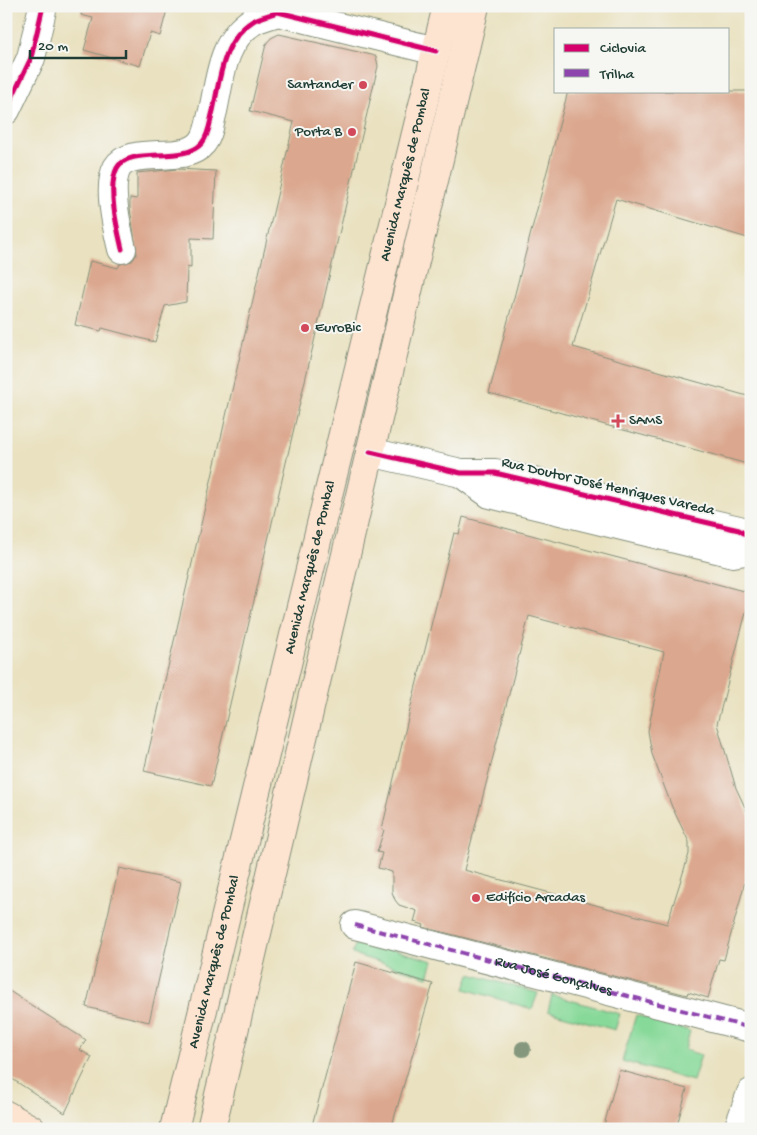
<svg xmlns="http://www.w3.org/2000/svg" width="757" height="1135" font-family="'Gochi Hand',sans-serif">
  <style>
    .garden { fill: #87d999; stroke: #538b66 }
    .building { fill: #dba78e; fill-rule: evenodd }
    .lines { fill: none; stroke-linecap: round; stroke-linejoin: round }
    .street-casing { stroke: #848f7a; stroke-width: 30 }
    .secondary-casing { stroke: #848f7a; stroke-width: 30 }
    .street { stroke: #fff; stroke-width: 28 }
    .secondary { stroke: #fde4d1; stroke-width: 28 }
    .quiet { stroke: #8e44ad; stroke-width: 4; stroke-dasharray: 8 4; stroke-linecap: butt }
    .cycleway-casing { stroke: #f6f6f2; stroke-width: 8 }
    .cycleway { stroke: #d6006c; stroke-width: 5 }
    .tree { fill: #85987e }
    .poi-dot { fill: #d1495b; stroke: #f6f6f2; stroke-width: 2 }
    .labels { text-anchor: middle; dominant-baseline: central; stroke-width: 4; stroke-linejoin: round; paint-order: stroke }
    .poi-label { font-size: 15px; fill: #1f3d34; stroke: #f6f6f2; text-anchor: start }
    .street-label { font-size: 15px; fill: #1f3d34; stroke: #f6f6f2 }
  </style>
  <rect width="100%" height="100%" fill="#f6f6f2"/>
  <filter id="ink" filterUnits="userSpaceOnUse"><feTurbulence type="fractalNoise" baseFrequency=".02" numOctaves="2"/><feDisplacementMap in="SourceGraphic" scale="10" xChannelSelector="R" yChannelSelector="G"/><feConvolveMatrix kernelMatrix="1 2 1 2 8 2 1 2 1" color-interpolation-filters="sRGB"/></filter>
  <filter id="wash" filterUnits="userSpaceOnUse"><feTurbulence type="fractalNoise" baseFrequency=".0096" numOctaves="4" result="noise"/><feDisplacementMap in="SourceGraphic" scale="20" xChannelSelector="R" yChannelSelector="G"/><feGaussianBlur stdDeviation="1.12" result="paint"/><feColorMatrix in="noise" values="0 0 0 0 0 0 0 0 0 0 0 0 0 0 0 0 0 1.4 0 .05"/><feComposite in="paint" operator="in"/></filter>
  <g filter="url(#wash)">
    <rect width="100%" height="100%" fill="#e9e1bf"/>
    <!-- garden -->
    <path class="garden" d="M 357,939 L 433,961 L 428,977 L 352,954 Z
      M 470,974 L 538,993 L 532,1009 L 465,989 Z
      M 552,995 L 620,1014 L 615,1030 L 548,1011 Z
      M 636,1015 L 690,1031 L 685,1050 L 701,1055 L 693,1081 L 622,1061 Z"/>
    <g id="blocks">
      <!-- building -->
      <path class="building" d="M 82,6 L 168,6 L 160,36 L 150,33 L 140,66 L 84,50 L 93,18 L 81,15 Z
        M 279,34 L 376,56 L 378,66 L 211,786 L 144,771 L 294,122 L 250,111 L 266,44 L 271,38 Z
        M 568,91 L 751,91 L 751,239 L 616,199 L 573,347 L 751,397 L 751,465 L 489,393 Z
        M 177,169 L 216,171 L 213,239 L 191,238 L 191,268 L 187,267 L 186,302 L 165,306 L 155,342 L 102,328 L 101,331 L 75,325 L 90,261 L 118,268 L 120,264 L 132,261 L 137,254 L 130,208 L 130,198 L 137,199 L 137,173 Z
        M 463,517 L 751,593 L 717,724 L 736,788 L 751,820 L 751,882 L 745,882 L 724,960 L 719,959 L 708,998 L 688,992 L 687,995 L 423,927 L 424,925 L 414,922 L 417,911 L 399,905 L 395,900 L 392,892 L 392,872 L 378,868 L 382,853 L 377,852 L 384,830 L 382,829 L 410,710 L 454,533 L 459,534 ZM 529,616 L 664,652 L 648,731 L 652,754 L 672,807 L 689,842 L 689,854 L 667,924 L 464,870 Z
        M 119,868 L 181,882 L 149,1022 L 86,1007 Z
        M 356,962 L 433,984 L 391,1129 L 311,1129 Z
        M 6,989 L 86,1040 L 80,1050 L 92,1057 L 65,1113 L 6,1075 Z
        M 619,1070 L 687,1089 L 676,1129 L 603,1129 Z"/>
    </g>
  </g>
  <g filter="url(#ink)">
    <use href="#blocks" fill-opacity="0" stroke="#848f7a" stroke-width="1"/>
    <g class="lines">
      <defs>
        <g id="street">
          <path d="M 6,110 L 31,58 L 43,6"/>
          <path d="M 122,249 C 117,228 107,187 117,168 C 130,145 184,165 202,143 C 209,135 210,121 213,111 C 220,79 222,40 253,21 C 260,17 270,15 278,12 L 436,51"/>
          <path d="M 370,452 L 461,473 L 495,473 L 739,530 L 751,538"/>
          <path d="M 461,473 L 490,494 L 733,553 L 751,550"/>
          <path id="s1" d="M 355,925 L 751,1028"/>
          <path d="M 738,1129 L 751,1093"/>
        </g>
        <g id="secondary">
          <path d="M 6,1115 L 31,1129"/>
          <path id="s2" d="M 174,1129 L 447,6"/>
          <path d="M 211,1129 L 475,6"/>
        </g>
      </defs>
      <!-- street casing -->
      <use href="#street" class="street-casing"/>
      <!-- secondary casing -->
      <use href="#secondary" class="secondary-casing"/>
      <!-- street -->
      <use href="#street" class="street"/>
      <!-- secondary -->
      <use href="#secondary" class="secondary"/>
      <!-- quiet -->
      <path class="quiet" d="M 355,925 L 751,1028"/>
      <defs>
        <path id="cycleway" d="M 6,110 L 31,58 L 43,6
          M 122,249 C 117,228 107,187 117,168 C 130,145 184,165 202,143 C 209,135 210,121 213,111 C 220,79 222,40 253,21 C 260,17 270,15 278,12 L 436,51
          M 370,452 L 461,473 L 495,473 L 739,530 L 751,538"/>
      </defs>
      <!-- cycleway casing -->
      <use href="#cycleway" class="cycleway-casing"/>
      <!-- cycleway -->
      <use href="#cycleway" class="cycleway"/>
    </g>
    <!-- trees -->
    <circle class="tree" cx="523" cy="1049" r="8"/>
  </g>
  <!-- markers -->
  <g class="poi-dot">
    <circle cx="363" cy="85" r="5"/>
    <circle cx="352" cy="132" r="5"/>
    <circle cx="305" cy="328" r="5"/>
    <path d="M615.5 413.5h5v5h5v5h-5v5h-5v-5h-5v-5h5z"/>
    <circle cx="476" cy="898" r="5"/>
  </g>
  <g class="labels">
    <!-- poi labels -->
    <g class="poi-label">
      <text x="353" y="85" text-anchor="end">Santander</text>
      <text x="342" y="132" text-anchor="end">Porta B</text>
      <text x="315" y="328">EuroBic</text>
      <text x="629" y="421">SAMS</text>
      <text x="486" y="898">Edifício Arcadas</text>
    </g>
    <!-- street labels -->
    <g class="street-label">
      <text stroke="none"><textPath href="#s2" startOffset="982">Avenida Marquês de Pombal</textPath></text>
      <text transform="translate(608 487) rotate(13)">Rua Doutor José Henriques Vareda</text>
      <text stroke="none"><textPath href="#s2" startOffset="578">Avenida Marquês de Pombal</textPath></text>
      <text stroke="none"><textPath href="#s2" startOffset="172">Avenida Marquês de Pombal</textPath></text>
      <text stroke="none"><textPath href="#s1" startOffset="205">Rua José Gonçalves</textPath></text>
    </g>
  </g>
  <!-- margin -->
  <rect width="757" height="1135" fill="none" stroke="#f6f6f2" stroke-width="25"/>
  <!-- legend -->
  <rect x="554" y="28" width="175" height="65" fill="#f6f6f2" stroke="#a0aca6"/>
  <rect x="564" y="44" width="25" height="8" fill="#d6006c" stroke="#a0aca6"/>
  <text x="600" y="52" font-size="15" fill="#1f3d34">Ciclovia</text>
  <rect x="564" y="69" width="25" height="8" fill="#8e44ad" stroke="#a0aca6"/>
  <text x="600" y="78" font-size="15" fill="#1f3d34">Trilha</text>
  <!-- scale -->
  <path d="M30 50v8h96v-8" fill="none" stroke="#1f3d34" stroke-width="2.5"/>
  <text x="38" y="50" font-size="15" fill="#1f3d34" stroke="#f6f6f2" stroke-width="4" paint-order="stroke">20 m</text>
</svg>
